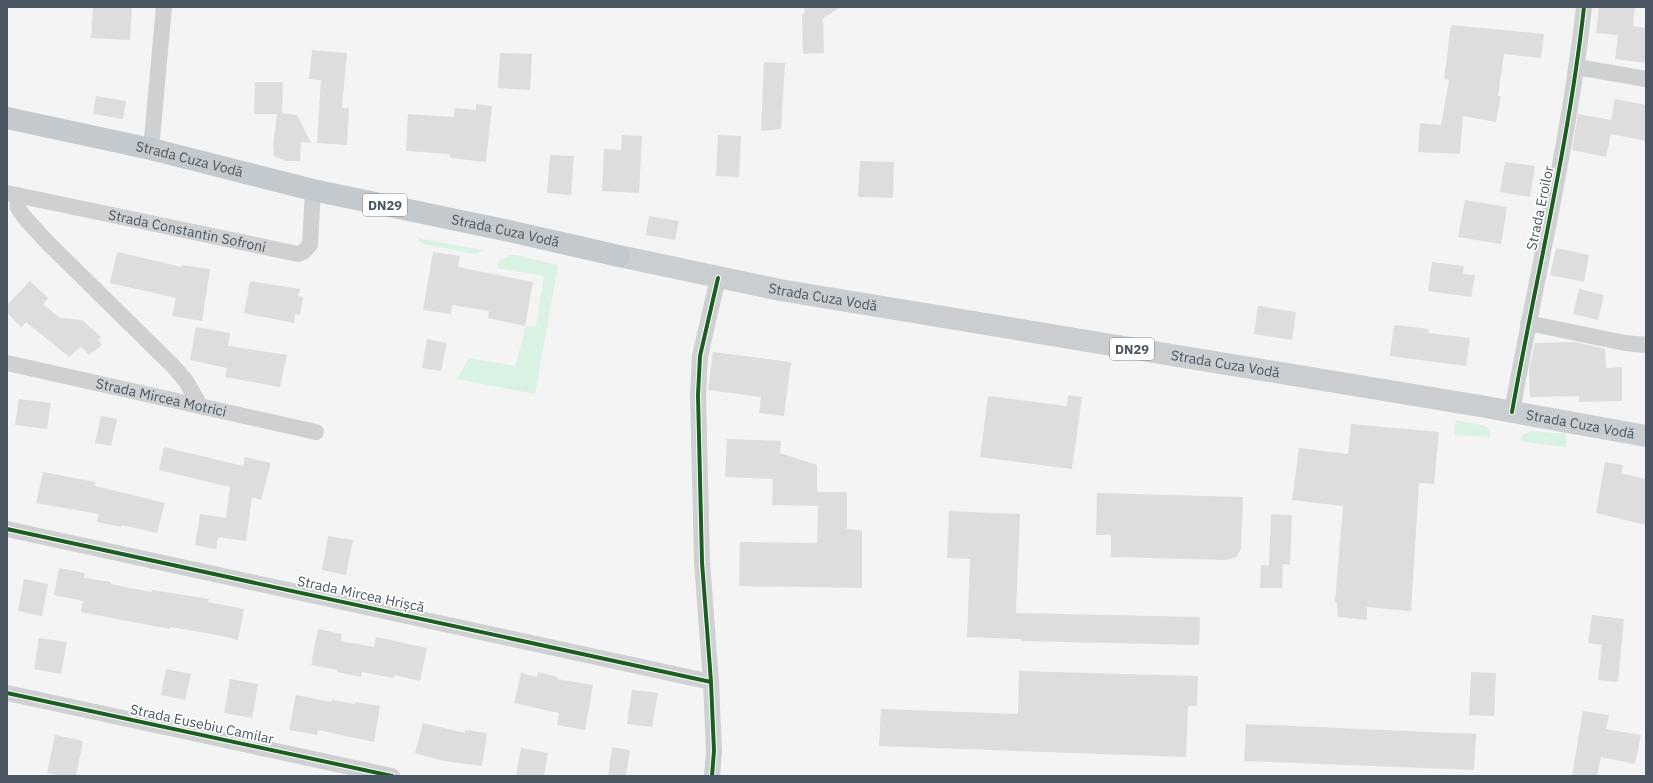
<svg xmlns="http://www.w3.org/2000/svg" width="1653" height="783" font-family="'IBM Plex Sans',sans-serif">
  <style>
    .green { fill: #d9f2e3 }
    .building { fill: #ddddde }
    .lines { fill: none; stroke-linecap: round; stroke-linejoin: round }
    .minor { stroke: #ced0d2; stroke-width: 16 }
    .primary { stroke: #caced1; stroke-width: 22 }
    .trunk { stroke: #c4c9cd; stroke-width: 22 }
    .cycleway-casing { stroke: #fff; stroke-width: 6 }
    .cycleway { stroke: #1b5e20; stroke-width: 4 }
    .labels { text-anchor: middle; dominant-baseline: central; stroke-width: 3.5; stroke-linejoin: round; paint-order: stroke }
    .shield { fill: #fff; stroke: #808990; stroke-width: 1 }
    .shield-label { font-size: 13px; font-weight: bold; fill: #4a5661 }
    .street-label { font-size: 14px; fill: #4a5661; stroke: #fff }
  </style>
  <rect width="100%" height="100%" fill="#f4f4f4"/>
  <!-- green -->
  <path class="green" d="M 417,238 L 483,250 L 476,254 L 423,244 Z
    M 509,255 L 516,255 L 558,265 L 535,394 L 457,379 L 469,358 L 515,366 L 526,326 L 536,327 L 544,276 L 497,268 L 498,262 Z
    M 1455,420 L 1486,426 L 1490,430 L 1490,437 L 1454,435 Z
    M 1532,431 L 1566,434 L 1566,447 L 1521,441 L 1522,435 Z"/>
  <!-- building -->
  <path class="building" d="M 93,7 L 132,7 L 130,40 L 91,38 Z
    M 805,7 L 841,7 L 823,18 L 824,53 L 803,54 L 802,16 L 804,13 Z
    M 1599,7 L 1635,7 L 1633,26 L 1646,28 L 1646,63 L 1615,59 L 1618,35 L 1596,33 Z
    M 1451,25 L 1544,34 L 1541,58 L 1504,54 L 1498,96 L 1501,96 L 1496,122 L 1463,116 L 1460,154 L 1418,152 L 1420,123 L 1441,125 L 1449,80 L 1444,79 Z
    M 312,50 L 347,53 L 342,108 L 349,108 L 347,145 L 317,143 L 321,80 L 309,79 Z
    M 500,53 L 532,54 L 530,90 L 498,88 Z
    M 764,62 L 785,63 L 781,129 L 761,131 Z
    M 255,82 L 283,82 L 282,113 L 297,115 L 311,143 L 301,142 L 300,161 L 286,161 L 274,156 L 273,146 L 277,114 L 254,114 Z
    M 96,96 L 126,101 L 123,119 L 93,114 Z
    M 1615,99 L 1646,105 L 1646,141 L 1611,134 L 1606,157 L 1572,150 L 1578,114 L 1611,120 Z
    M 476,104 L 492,106 L 486,162 L 450,158 L 450,154 L 406,151 L 408,114 L 454,117 L 455,108 L 476,110 Z
    M 622,135 L 642,136 L 639,193 L 602,191 L 604,149 L 621,150 Z
    M 718,135 L 741,136 L 739,177 L 716,176 Z
    M 550,155 L 574,156 L 571,195 L 547,193 Z
    M 860,161 L 894,162 L 893,198 L 858,197 Z
    M 1505,162 L 1535,166 L 1530,197 L 1500,192 Z
    M 1465,200 L 1507,207 L 1501,244 L 1458,237 Z
    M 649,216 L 679,221 L 675,240 L 646,235 Z
    M 1556,248 L 1589,255 L 1584,282 L 1550,275 Z
    M 117,252 L 182,267 L 182,265 L 210,269 L 202,321 L 172,316 L 176,298 L 110,283 Z
    M 433,252 L 460,256 L 458,267 L 533,282 L 525,326 L 488,318 L 489,311 L 452,305 L 451,314 L 423,310 Z
    M 1432,262 L 1464,266 L 1463,274 L 1475,275 L 1471,297 L 1428,291 Z
    M 30,281 L 48,298 L 43,304 L 60,318 L 82,320 L 101,337 L 98,340 L 102,345 L 89,355 L 81,347 L 69,357 L 26,322 L 21,327 L 7,313 L 7,305 Z
    M 250,281 L 300,289 L 298,296 L 303,297 L 300,315 L 295,314 L 294,323 L 244,313 Z
    M 1579,289 L 1604,295 L 1598,320 L 1573,314 Z
    M 1258,306 L 1296,312 L 1292,340 L 1254,334 Z
    M 1394,325 L 1429,329 L 1428,333 L 1470,338 L 1466,366 L 1390,356 Z
    M 196,327 L 230,333 L 228,346 L 287,355 L 280,387 L 225,377 L 227,368 L 190,360 Z
    M 427,339 L 447,343 L 441,371 L 422,368 Z
    M 1575,342 L 1605,349 L 1606,368 L 1622,367 L 1622,401 L 1579,402 L 1579,396 L 1530,397 L 1529,370 L 1535,343 Z
    M 713,352 L 791,362 L 784,416 L 759,413 L 761,397 L 708,390 Z
    M 1068,395 L 1082,397 L 1072,469 L 980,457 L 988,396 L 1067,406 Z
    M 19,399 L 51,403 L 47,429 L 15,425 Z
    M 101,416 L 117,419 L 111,446 L 95,443 Z
    M 1351,424 L 1439,432 L 1434,484 L 1419,483 L 1411,611 L 1367,607 L 1367,620 L 1338,617 L 1337,603 L 1335,601 L 1343,506 L 1292,500 L 1299,448 L 1348,454 Z
    M 727,439 L 781,441 L 780,453 L 817,465 L 817,492 L 847,492 L 847,529 L 862,530 L 862,588 L 739,586 L 740,542 L 817,543 L 818,506 L 772,505 L 773,479 L 725,477 Z
    M 164,447 L 243,466 L 245,457 L 271,463 L 261,500 L 252,497 L 246,541 L 218,537 L 216,549 L 195,545 L 200,514 L 226,518 L 230,487 L 159,470 Z
    M 1605,462 L 1623,465 L 1621,473 L 1646,479 L 1646,525 L 1596,513 Z
    M 43,472 L 95,482 L 95,486 L 165,503 L 157,533 L 122,525 L 121,527 L 97,522 L 99,514 L 36,503 Z
    M 1097,493 L 1243,497 L 1241,549 L 1236,557 L 1225,560 L 1111,557 L 1111,535 L 1096,535 Z
    M 949,511 L 1020,514 L 1016,613 L 1200,617 L 1199,645 L 1021,641 L 1021,639 L 967,637 L 970,559 L 947,558 Z
    M 1271,514 L 1292,515 L 1290,565 L 1283,564 L 1282,588 L 1260,588 L 1261,565 L 1269,566 Z
    M 328,536 L 353,540 L 346,575 L 322,570 Z
    M 59,568 L 85,573 L 84,578 L 111,582 L 111,584 L 151,592 L 152,590 L 209,599 L 208,602 L 244,609 L 238,640 L 212,634 L 170,627 L 170,629 L 81,612 L 83,601 L 54,595 Z
    M 24,579 L 48,584 L 42,616 L 18,611 Z
    M 1592,615 L 1624,619 L 1618,682 L 1598,680 L 1602,645 L 1588,643 Z
    M 318,629 L 342,634 L 341,641 L 374,647 L 376,637 L 427,648 L 420,681 L 394,675 L 393,678 L 362,672 L 361,677 L 337,672 L 338,670 L 311,665 Z
    M 39,638 L 67,642 L 61,674 L 34,669 Z
    M 166,669 L 191,674 L 185,700 L 161,695 Z
    M 1019,671 L 1198,676 L 1197,706 L 1188,706 L 1186,757 L 879,746 L 881,709 L 1018,714 Z
    M 538,672 L 558,677 L 557,679 L 593,685 L 585,730 L 557,725 L 559,713 L 514,703 L 521,673 L 537,677 Z
    M 1471,672 L 1496,673 L 1494,716 L 1469,715 Z
    M 230,679 L 258,684 L 252,718 L 224,713 Z
    M 632,690 L 658,693 L 652,727 L 627,724 Z
    M 296,695 L 331,702 L 332,700 L 355,704 L 355,702 L 380,706 L 374,742 L 318,730 L 317,735 L 289,730 Z
    M 1583,711 L 1609,715 L 1606,729 L 1641,735 L 1635,764 L 1601,757 L 1597,776 L 1572,776 Z
    M 423,723 L 465,733 L 465,730 L 487,733 L 482,766 L 444,761 L 415,753 Z
    M 1246,724 L 1476,734 L 1474,770 L 1244,761 Z
    M 55,735 L 83,741 L 76,776 L 61,776 L 47,773 Z
    M 612,747 L 630,750 L 626,776 L 608,776 Z
    M 521,748 L 548,753 L 544,776 L 516,776 Z"/>
  <g class="lines">
    <!-- minor -->
    <g class="minor">
      <path d="M 1577,67 L 1646,79"/>
      <path d="M 151,149 L 164,7"/>
      <path id="s1" d="M 7,193 L 298,254 L 303,252 L 310,245 L 313,190"/>
      <path d="M 17,195 L 18,208 L 25,218 L 47,242 L 173,366 L 186,381 L 200,406"/>
      <path d="M 1528,323 L 1625,343 L 1646,345"/>
      <path id="s2" d="M 7,363 L 316,432"/>
      <path d="M 1512,412 C 1536,277 1569,143 1584,7"/>
      <path d="M 7,529 L 711,682"/>
      <path d="M 7,693 L 392,776"/>
      <path d="M 712,776 L 714,751 L 711,682 L 702,562 L 698,395 L 700,356 L 718,278"/>
    </g>
    <!-- primary -->
    <path class="primary" id="s3" d="M 619,256 L 780,290 L 1480,406 L 1646,436"/>
    <!-- trunk -->
    <path class="trunk" id="s4" d="M 7,118 L 151,149 L 313,190 L 509,231 L 619,256"/>
    <defs>
      <path id="cycleway" d="M 1512,412 C 1536,277 1569,143 1584,7
        M 7,529 L 711,682
        M 7,693 L 392,776
        M 712,776 L 714,751 L 711,682 L 702,562 L 698,395 L 700,356 L 718,278"/>
    </defs>
    <!-- cycleway casing -->
    <use href="#cycleway" class="cycleway-casing"/>
    <!-- cycleway -->
    <use href="#cycleway" class="cycleway"/>
  </g>
  <g class="labels">
    <!-- shield labels -->
    <g class="shield">
      <rect x="363" y="194" width="44" height="22" rx="3"/>
      <rect x="1110" y="338" width="44" height="22" rx="3"/>
    </g>
    <g class="shield-label">
      <text x="385" y="205">DN29</text>
      <text x="1132" y="349">DN29</text>
    </g>
    <!-- street labels -->
    <g class="street-label">
      <text stroke="none"><textPath href="#s4" startOffset="187">Strada Cuza Vodă</textPath></text>
      <text transform="translate(1540 208) rotate(-78)">Strada Eroilor</text>
      <text stroke="none"><textPath href="#s1" startOffset="184">Strada Constantin Sofroni</textPath></text>
      <text stroke="none"><textPath href="#s4" startOffset="511">Strada Cuza Vodă</textPath></text>
      <text stroke="none"><textPath href="#s3" startOffset="208">Strada Cuza Vodă</textPath></text>
      <text stroke="none"><textPath href="#s3" startOffset="616">Strada Cuza Vodă</textPath></text>
      <text stroke="none"><textPath href="#s2" startOffset="158">Strada Mircea Motrici</textPath></text>
      <text stroke="none"><textPath href="#s3" startOffset="976">Strada Cuza Vodă</textPath></text>
      <text transform="translate(361 594) rotate(12)">Strada Mircea Hrișcă</text>
      <text transform="translate(202 724) rotate(12)">Strada Eusebiu Camilar</text>
    </g>
  </g>
  <!-- border -->
  <rect width="1653" height="783" fill="none" stroke="#4a5661" stroke-width="16"/>
</svg>
